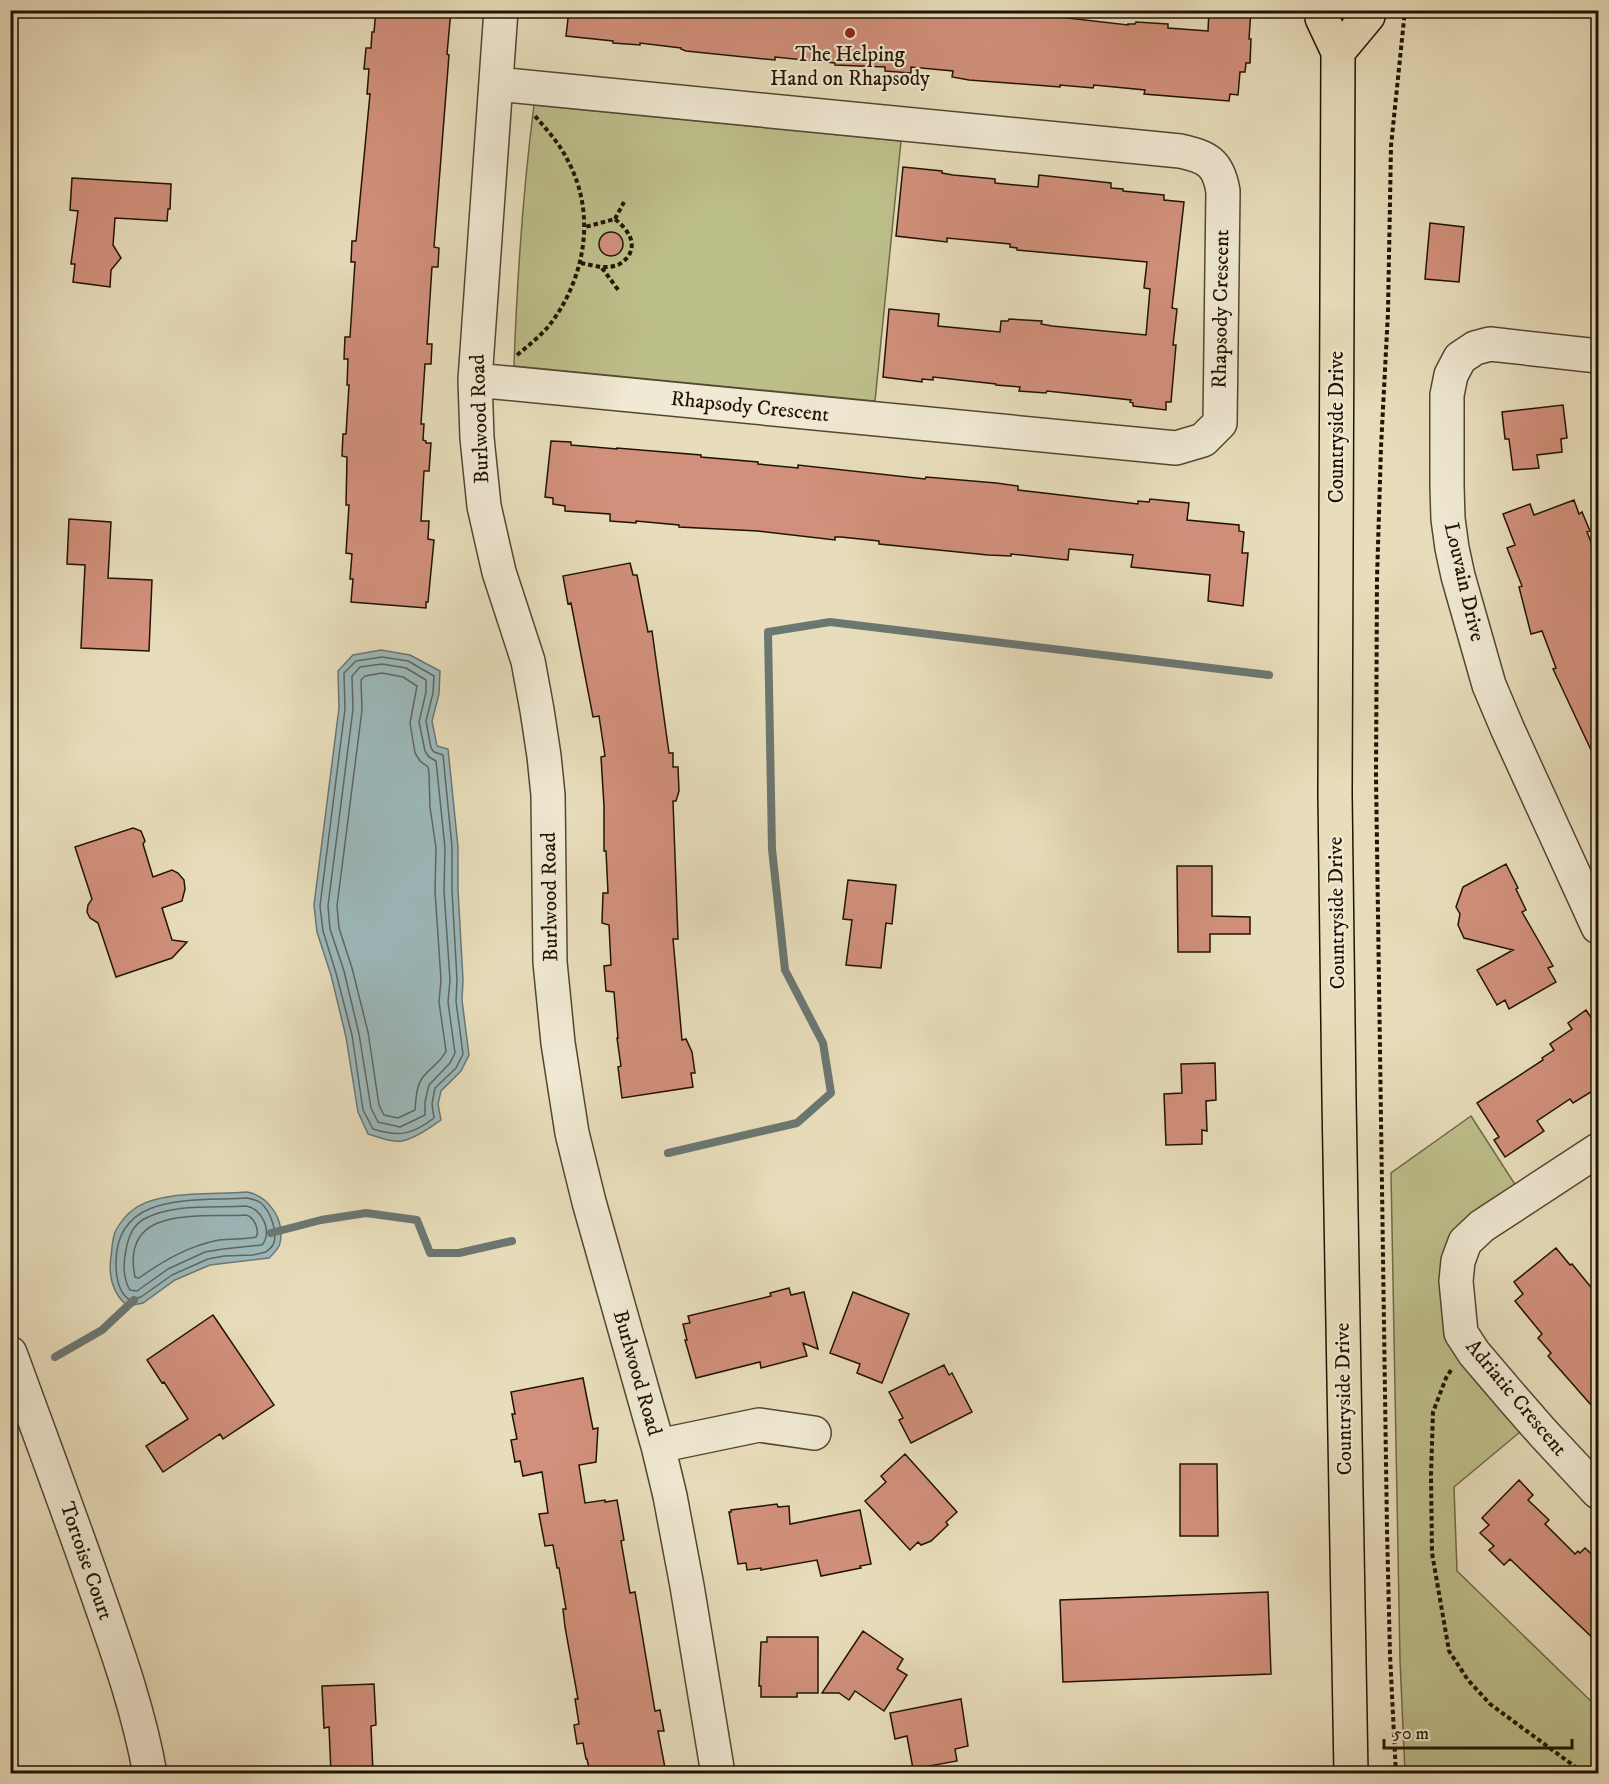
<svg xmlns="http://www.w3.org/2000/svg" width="1609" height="1784" font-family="'IM FELL DW Pica',serif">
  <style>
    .green { fill: #bdbf8b; stroke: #6f6947; stroke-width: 1.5 }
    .water { fill: #9cb9bc; stroke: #6b7772; stroke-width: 1.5 }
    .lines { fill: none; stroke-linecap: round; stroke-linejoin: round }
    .shore { stroke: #5e6660; stroke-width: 1.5 }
    .stream { stroke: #6b7772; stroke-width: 8 }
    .building { fill: #d1907b; stroke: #211303; stroke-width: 1.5 }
    .minor-casing { stroke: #534631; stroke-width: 36 }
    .major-casing { stroke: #211303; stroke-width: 36 }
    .path { stroke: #211303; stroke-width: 4; stroke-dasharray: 4.5 3; stroke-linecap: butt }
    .minor { stroke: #f0e9d3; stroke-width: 33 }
    .major { stroke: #e8ddbb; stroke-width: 33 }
    .poi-dot { fill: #8f2418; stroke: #f0e9d3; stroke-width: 2 }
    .labels { text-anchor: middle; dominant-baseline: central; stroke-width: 4.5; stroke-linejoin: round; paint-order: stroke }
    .poi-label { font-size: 21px; fill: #211303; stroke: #f0e9d3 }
    .street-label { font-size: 21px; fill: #211303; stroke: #f0e9d3 }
  </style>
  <rect width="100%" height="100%" fill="#e8ddbb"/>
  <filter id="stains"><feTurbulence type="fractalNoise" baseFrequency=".00333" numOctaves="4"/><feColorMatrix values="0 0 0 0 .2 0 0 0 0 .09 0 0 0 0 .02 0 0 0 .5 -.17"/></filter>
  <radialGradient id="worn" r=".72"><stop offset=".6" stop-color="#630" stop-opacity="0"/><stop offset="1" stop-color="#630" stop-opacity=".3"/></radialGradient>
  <!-- green -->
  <path class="green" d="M 534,105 L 901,141 L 875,401 L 514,366 C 517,279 523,191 534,105 Z
    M 1471,1116 L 1516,1186 C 1488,1204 1452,1219 1443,1254 L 1444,1334 L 1468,1370 L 1520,1432 L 1454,1487 L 1457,1571 L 1598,1708 L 1598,1773 L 1405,1773 L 1400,1660 L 1391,1173 Z"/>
  <!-- water -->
  <path class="water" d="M 381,650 L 410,655 L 440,671 L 439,694 L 432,721 L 437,746 L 448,749 L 458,847 L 458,890 L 463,980 L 462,1000 L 469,1055 L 461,1071 L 441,1091 L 438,1104 L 441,1120 C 431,1127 415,1139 402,1141 C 392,1143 378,1137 368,1134 L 358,1112 L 346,1037 L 331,975 L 317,932 L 314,905 L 339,708 L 338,671 L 353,655 Z
    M 247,1192 C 269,1196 285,1220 280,1243 C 279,1249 273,1254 269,1258 L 210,1265 L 175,1280 L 143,1303 L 128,1306 C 113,1295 108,1276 111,1257 C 112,1249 112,1237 116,1230 C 120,1223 127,1214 134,1209 C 159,1190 216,1195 247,1192 Z"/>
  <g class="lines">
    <!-- shore -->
    <path class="shore" d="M 382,657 L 408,661 L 434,676 L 433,693 L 426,721 L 431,748 L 434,752 L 443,755 L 452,847 L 452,891 L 457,980 L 456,1001 L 463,1054 L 456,1068 L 435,1088 L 432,1104 L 434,1118 C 412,1135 399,1137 373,1129 L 363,1110 L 352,1035 L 336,973 L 323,931 L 320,906 L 345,709 L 344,673 L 356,661 Z
      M 382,664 L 406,668 L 426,680 L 426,692 L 419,722 L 425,751 L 429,757 L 436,761 L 445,848 L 444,891 L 450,980 L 448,1002 L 455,1053 L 450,1063 L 429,1085 L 425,1102 L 425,1115 L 400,1127 L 378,1122 L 371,1108 L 359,1034 L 344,971 L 330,929 L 328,906 L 353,709 L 352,676 L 360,667 Z
      M 382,673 L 403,677 L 417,686 L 410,723 L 415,753 L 420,761 L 428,767 L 429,773 L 430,807 L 436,848 L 435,891 L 441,980 L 439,1002 L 446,1051 C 441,1062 431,1067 423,1077 C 416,1086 416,1100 415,1110 L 398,1118 L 384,1115 L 379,1105 L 368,1032 L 352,968 L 339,928 L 337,906 L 362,710 L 361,680 L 365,676 Z
      M 247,1198 C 252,1199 257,1200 261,1203 C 270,1211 279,1233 273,1245 C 271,1248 268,1250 266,1252 L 253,1255 L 224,1256 L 208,1259 L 172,1275 L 141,1297 L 130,1300 C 118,1293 116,1276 116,1263 C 116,1190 197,1202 247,1198 Z
      M 246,1206 C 262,1208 273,1232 262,1245 L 223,1249 L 205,1252 L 168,1269 L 137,1291 L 130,1290 C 123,1279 123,1263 126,1250 C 128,1238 133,1225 144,1219 C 173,1203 214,1208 246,1206 Z
      M 246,1215 C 254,1217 260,1230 256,1237 C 244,1240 231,1238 219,1240 C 188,1246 163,1261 139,1278 L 135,1277 C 120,1204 200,1218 246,1215 Z"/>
    <!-- stream -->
    <path class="stream" d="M 668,1153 L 797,1123 L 831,1093 L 823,1043 L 785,970 L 772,849 L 768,632 L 830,622 L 1269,675
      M 271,1233 L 321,1220 L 366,1213 L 417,1220 L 430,1253 L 459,1253 L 512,1241
      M 55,1357 L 102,1330 L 134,1300"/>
  </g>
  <!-- building -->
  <path class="building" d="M 376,10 L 451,10 L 447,54 L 449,55 L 434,247 L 439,248 L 438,267 L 432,267 L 427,344 L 432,344 L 431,364 L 425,364 L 421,424 L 424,424 L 423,440 L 426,441 L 426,443 L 431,443 L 429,471 L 424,471 L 421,521 L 429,521 L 428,539 L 434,540 L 428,602 L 426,602 L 426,608 L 351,602 L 353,579 L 350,579 L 352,554 L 346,553 L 349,505 L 346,505 L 347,457 L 342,456 L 343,434 L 346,434 L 349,385 L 347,385 L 348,359 L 344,359 L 345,337 L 350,337 L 355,262 L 351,262 L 352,241 L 356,241 L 370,94 L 367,94 L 369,69 L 364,69 L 366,48 L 371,48 L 372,32 L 374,32 Z
    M 569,10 L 908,10 L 958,15 L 958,10 L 998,10 L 1128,25 L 1128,24 L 1135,24 L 1136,22 L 1168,24 L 1168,28 L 1208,31 L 1209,10 L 1251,10 L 1249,39 L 1251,39 L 1250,63 L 1246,63 L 1245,72 L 1240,72 L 1238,95 L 1230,94 L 1229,101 L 1144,94 L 1145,90 L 1094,85 L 1093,88 L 1060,85 L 1060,87 L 969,80 L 952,77 L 953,71 L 911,67 L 911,73 L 885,71 L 885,67 L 835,65 L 835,63 L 775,57 L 775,60 L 686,51 L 681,49 L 681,48 L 640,43 L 640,45 L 613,43 L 613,41 L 566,36 Z
    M 903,167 L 942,171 L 942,173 L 953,175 L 995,179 L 995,183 L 1038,187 L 1039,175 L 1111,183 L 1111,188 L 1123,189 L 1123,191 L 1164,195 L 1164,200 L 1184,202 L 1172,308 L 1177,309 L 1173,345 L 1176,345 L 1171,402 L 1166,402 L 1166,410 L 1133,406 L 1133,403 L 1130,402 L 1131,400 L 1047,391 L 1046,393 L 1019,391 L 1020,387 L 996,385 L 996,384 L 933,377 L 933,380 L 922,379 L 922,382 L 883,377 L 889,309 L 939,314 L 938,326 L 1000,332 L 1001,321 L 1008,321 L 1009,319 L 1042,321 L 1041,324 L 1052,326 L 1146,335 L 1150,289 L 1144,288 L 1147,262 L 1017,250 L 1017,248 L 1010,247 L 1010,244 L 947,238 L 947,242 L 896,236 Z
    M 72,178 L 171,184 L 170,209 L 168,209 L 167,221 L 115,218 L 113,245 L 121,258 L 111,270 L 110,287 L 73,282 L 75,264 L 71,264 L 78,211 L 70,210 Z
    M 1430,223 L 1464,227 L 1459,282 L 1425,279 Z
    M599 244a12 12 0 1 1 24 0a12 12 0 1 1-24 0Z
    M 1563,405 L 1567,438 L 1561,439 L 1562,452 L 1537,455 L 1539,468 L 1513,470 L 1509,439 L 1505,439 L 1502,412 Z
    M 551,441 L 571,442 L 571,445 L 617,449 L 617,448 L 701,455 L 701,457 L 758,462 L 758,464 L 798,468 L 798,465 L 925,479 L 926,477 L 996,483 L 1018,486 L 1018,490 L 1138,504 L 1138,501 L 1149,502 L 1150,499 L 1189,503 L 1187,520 L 1239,525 L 1239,531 L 1244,532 L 1242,553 L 1248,553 L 1243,606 L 1208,601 L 1210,575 L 1131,567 L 1133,555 L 1069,549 L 1068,560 L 1011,554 L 1011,556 L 988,555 L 879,544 L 879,541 L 841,537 L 835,537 L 835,540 L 758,531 L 679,527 L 679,525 L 636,521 L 636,523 L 610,521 L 610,514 L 565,511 L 565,506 L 553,504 L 553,498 L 545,497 Z
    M 1574,500 L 1579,514 L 1582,512 L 1590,531 L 1587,532 L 1599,562 L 1599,767 L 1553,669 L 1556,668 L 1542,631 L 1531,634 L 1519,587 L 1522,586 L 1507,548 L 1515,545 L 1503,514 L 1530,504 L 1534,515 Z
    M 69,519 L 111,522 L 108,578 L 152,580 L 149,651 L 81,648 L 85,565 L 67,564 Z
    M 630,563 L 633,575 L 637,575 L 648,632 L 652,631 L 669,753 L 673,753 L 673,767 L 678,767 L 679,791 L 676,801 L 673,801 L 678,939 L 673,939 L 682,1040 L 686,1039 L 692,1052 L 695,1073 L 691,1073 L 693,1087 L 622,1098 L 618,1067 L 621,1066 L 617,1038 L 618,1038 L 614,992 L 606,991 L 604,966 L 611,965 L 609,925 L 602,923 L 603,893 L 608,893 L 606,851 L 604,851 L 604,806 L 601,757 L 605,756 L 599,716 L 593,717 L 571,603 L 568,604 L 563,576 Z
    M 133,828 L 141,831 L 145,841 L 143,844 L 153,877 L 172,870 L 178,873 L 184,880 L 185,889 L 182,901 L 162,908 L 172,940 L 187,942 L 172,958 L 116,977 L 98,923 L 90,918 L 87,912 L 88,905 L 92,899 L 75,847 Z
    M 1506,864 L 1518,888 L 1516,889 L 1526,910 L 1522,912 L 1553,966 L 1548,968 L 1556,982 L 1509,1009 L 1505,1000 L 1497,1005 L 1477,970 L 1513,950 L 1464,938 L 1458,925 L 1460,914 L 1456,907 L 1463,887 Z
    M 1177,866 L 1212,866 L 1212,916 L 1250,917 L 1250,934 L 1210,934 L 1210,952 L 1178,952 Z
    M 848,880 L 896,885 L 892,924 L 886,923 L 881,968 L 846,965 L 852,920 L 843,919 Z
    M 1586,1010 L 1599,1029 L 1599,1087 L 1573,1103 L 1570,1099 L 1537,1121 L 1544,1131 L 1505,1157 L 1494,1140 L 1499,1137 L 1477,1103 L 1543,1060 L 1542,1058 L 1554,1050 L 1550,1044 L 1572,1029 L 1568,1023 Z
    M 1215,1063 L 1216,1100 L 1206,1101 L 1207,1131 L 1202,1130 L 1202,1144 L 1166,1145 L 1164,1094 L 1182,1093 L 1181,1064 Z
    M 1556,1248 L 1570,1265 L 1572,1264 L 1599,1297 L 1599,1414 L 1548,1356 L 1551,1353 L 1538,1338 L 1542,1334 L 1515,1301 L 1523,1294 L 1514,1282 Z
    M 789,1288 L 791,1295 L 804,1292 L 818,1349 L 803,1343 L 807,1356 L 761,1368 L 760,1362 L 696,1378 L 685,1340 L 687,1340 L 683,1324 L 690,1323 L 688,1316 L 771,1296 L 770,1293 Z
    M 853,1292 L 909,1314 L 882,1383 L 857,1373 L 860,1364 L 830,1353 Z
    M 213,1315 L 274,1405 L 223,1439 L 220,1434 L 163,1472 L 146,1446 L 188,1419 L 164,1382 L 162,1383 L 147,1360 Z
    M 944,1365 L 949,1375 L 952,1373 L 972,1412 L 911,1443 L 899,1420 L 903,1418 L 889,1392 Z
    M 583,1378 L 593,1429 L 598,1428 L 596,1462 L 579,1465 L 585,1503 L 605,1500 L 605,1502 L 617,1500 L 624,1540 L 621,1541 L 630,1593 L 635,1592 L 655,1711 L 660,1710 L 664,1731 L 658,1731 L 666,1773 L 590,1773 L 587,1759 L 586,1759 L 583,1743 L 577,1744 L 574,1725 L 579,1724 L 575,1699 L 578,1699 L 565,1627 L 563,1609 L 566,1609 L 559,1568 L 557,1568 L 553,1545 L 545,1546 L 539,1514 L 548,1513 L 542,1472 L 523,1476 L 520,1461 L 515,1462 L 511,1440 L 517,1439 L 512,1414 L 515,1414 L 511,1392 Z
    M 905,1454 L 957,1512 L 946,1522 L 948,1525 L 931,1541 L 921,1545 L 918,1542 L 910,1550 L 865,1501 L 886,1482 L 881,1476 Z
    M 1180,1464 L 1217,1464 L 1218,1536 L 1180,1536 Z
    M 1519,1480 L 1533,1495 L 1528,1500 L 1549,1520 L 1545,1524 L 1575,1554 L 1578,1551 L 1580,1553 L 1585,1548 L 1599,1561 L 1599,1644 L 1510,1559 L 1504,1565 L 1489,1550 L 1494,1546 L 1480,1533 L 1489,1525 L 1482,1518 Z
    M 777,1504 L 778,1507 L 789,1506 L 790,1524 L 860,1510 L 871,1564 L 860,1566 L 861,1568 L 821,1576 L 817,1560 L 761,1570 L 761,1568 L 747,1570 L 746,1563 L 738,1564 L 729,1512 L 731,1512 L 731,1510 Z
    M 1268,1592 L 1271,1674 L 1063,1682 L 1060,1600 Z
    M 863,1631 L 903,1659 L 897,1669 L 907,1675 L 884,1711 L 855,1691 L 849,1700 L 839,1693 L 822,1693 Z
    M 767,1637 L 818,1637 L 818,1693 L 797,1693 L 797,1697 L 761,1697 L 761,1686 L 759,1686 L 761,1642 L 767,1642 Z
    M 374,1684 L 376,1725 L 371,1726 L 373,1773 L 331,1773 L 329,1727 L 324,1728 L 322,1686 Z
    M 961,1699 L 968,1746 L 955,1749 L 957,1761 L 913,1769 L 907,1736 L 895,1739 L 890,1713 Z"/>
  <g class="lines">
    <defs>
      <path id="minor" d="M 501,10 L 475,380 L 477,438 L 484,506 L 499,572 L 528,661 L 537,710 L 544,756 L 548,795 L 550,962 L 558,1043 L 572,1133 L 589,1202 L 658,1446 L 670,1496 L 687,1586 L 718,1774
        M 1598,356 L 1490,344 L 1475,348 L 1460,358 L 1451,375 L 1447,395 L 1447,486 L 1448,519 L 1452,548 L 1458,576 L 1489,685 L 1508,730 L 1598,927
        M 475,380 L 1176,448 L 1203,440 L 1220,423 L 1223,191 C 1218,162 1207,157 1180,151 L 496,84
        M 1598,1150 L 1482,1226 L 1465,1242 L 1458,1261 L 1456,1281 L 1461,1333 L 1474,1353 L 1515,1401 L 1543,1433 L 1598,1492
        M 10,1353 C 39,1432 68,1510 96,1590 C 117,1650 139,1711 150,1774
        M 658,1446 L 759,1425 L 814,1433"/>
      <path id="major" d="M 1322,10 L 1322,18 L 1338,52 L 1335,794 L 1339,1099 L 1351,1774
        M 1338,52 L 1368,16 L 1368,10"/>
    </defs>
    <!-- minor casing -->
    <use href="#minor" class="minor-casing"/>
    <!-- major casing -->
    <use href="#major" class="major-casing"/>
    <!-- path -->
    <path class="path" d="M 615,219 L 624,202
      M 581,263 C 591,265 603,269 614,266 C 620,265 626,260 629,255 C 637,241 626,228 615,219 L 585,227
      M 602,268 L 619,291
      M 517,355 C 528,346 539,337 548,327 C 585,280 597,215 568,161 C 560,144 547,130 535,116
      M 1451,1370 L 1446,1378 L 1433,1412 L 1431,1475 L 1432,1553 L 1449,1651 L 1468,1680 L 1490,1704 L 1585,1774
      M 1396,1774 L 1390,1655 L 1387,1530 L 1376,777 L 1377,579 L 1381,447 L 1388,312 L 1391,146 L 1405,10"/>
    <!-- minor -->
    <use href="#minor" class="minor"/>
    <!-- major -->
    <use href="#major" class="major"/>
  </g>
  <!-- markers -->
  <circle class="poi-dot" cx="850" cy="33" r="6"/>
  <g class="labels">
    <!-- poi labels -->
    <g class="poi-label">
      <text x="850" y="55">The Helping<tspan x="850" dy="24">Hand on Rhapsody</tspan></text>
    </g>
    <!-- street labels -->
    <g class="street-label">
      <text transform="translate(1221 309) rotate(-89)">Rhapsody Crescent</text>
      <text transform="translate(750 407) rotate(6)">Rhapsody Crescent</text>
      <text transform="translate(480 419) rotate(-92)">Burlwood Road</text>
      <text transform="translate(1337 427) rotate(-90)">Countryside Drive</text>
      <text transform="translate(1464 582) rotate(77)">Louvain Drive</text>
      <text transform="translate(550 897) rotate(-91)">Burlwood Road</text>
      <text transform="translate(1337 913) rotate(-91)">Countryside Drive</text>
      <text transform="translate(637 1373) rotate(74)">Burlwood Road</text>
      <text transform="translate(1516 1398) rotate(50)">Adriatic Crescent</text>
      <text transform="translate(1344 1399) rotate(-91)">Countryside Drive</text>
      <text transform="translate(86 1561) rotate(71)">Tortoise Court</text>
    </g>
  </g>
  <!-- margin -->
  <rect width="1609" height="1784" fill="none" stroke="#e8ddbb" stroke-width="36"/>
  <rect x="12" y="12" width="1585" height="1760" fill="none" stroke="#211303" stroke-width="3"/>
  <rect x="18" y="18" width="1573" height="1748" fill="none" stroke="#211303" stroke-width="1.5"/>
  <!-- scale -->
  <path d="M1384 1739v9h188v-9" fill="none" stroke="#211303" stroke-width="3"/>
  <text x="1393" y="1739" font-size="18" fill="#211303" stroke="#f0e9d3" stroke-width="4.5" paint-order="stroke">50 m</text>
  <rect width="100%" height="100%" filter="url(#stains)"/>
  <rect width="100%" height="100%" fill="url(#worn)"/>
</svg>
